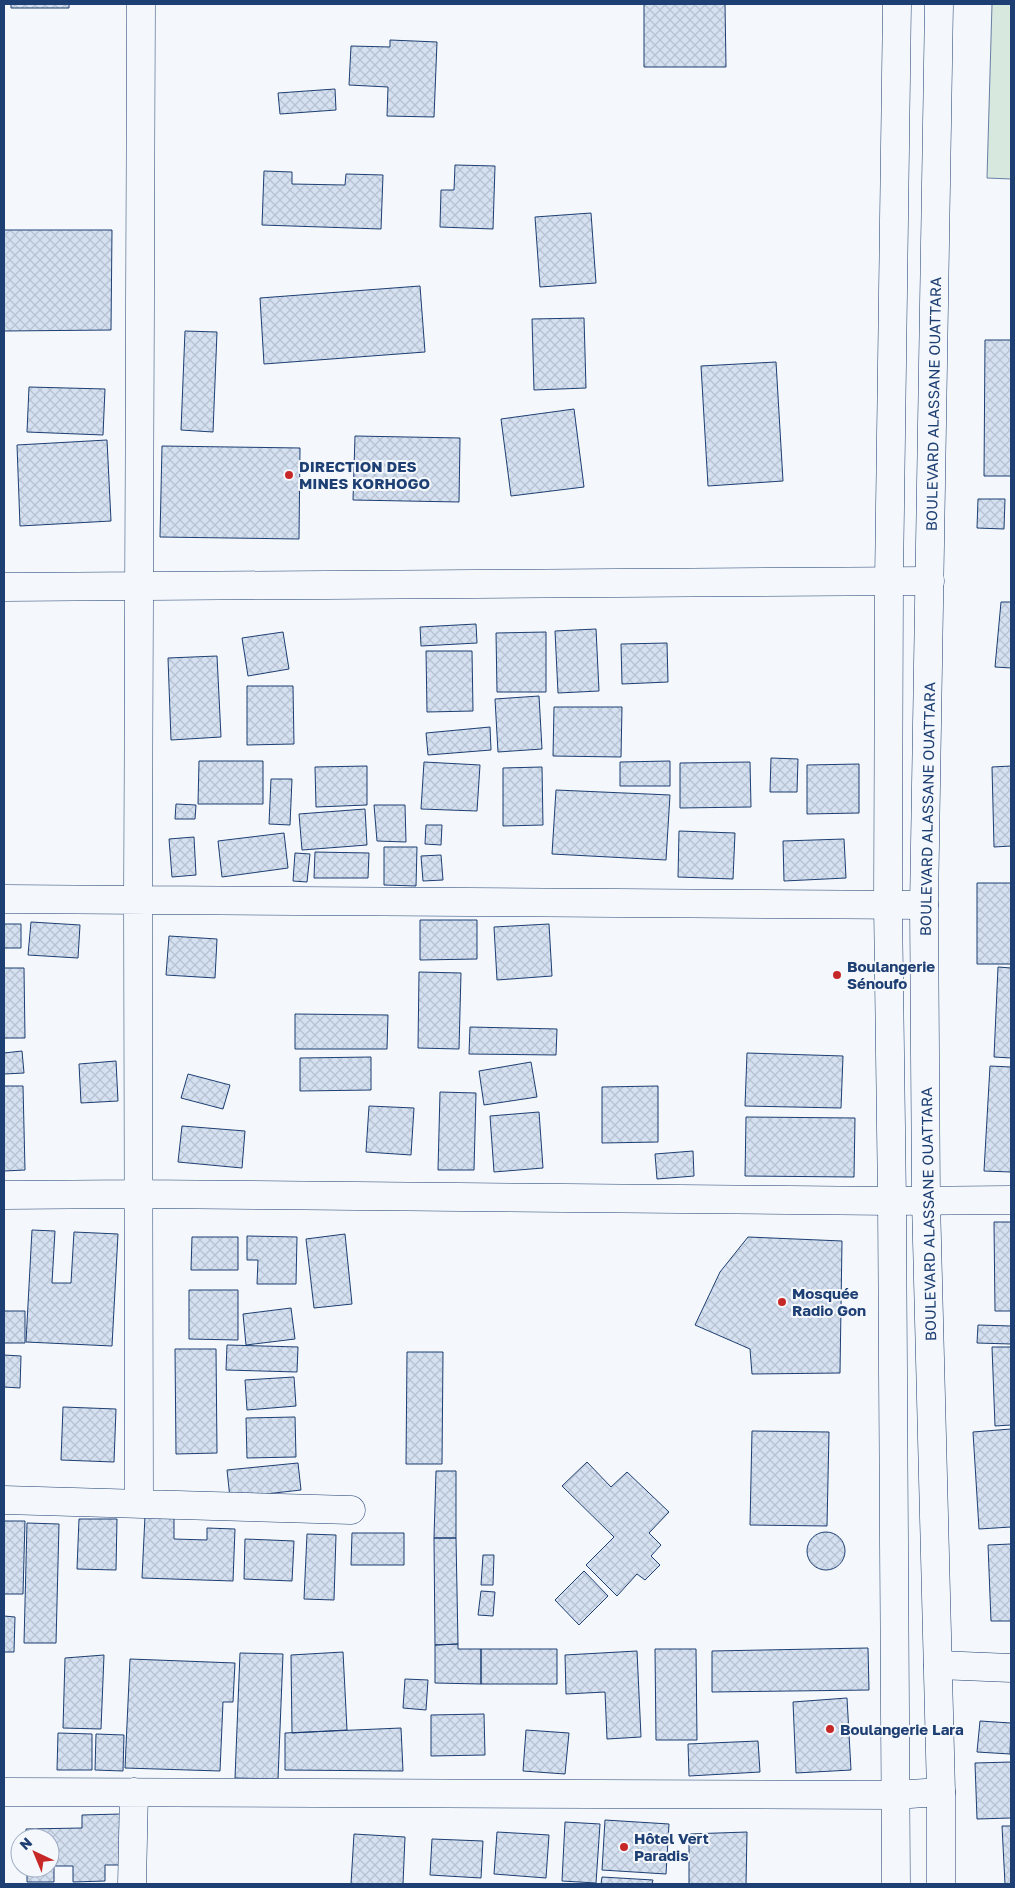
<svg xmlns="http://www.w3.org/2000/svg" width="1015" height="1888" font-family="'Golos Text',sans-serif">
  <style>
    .grass { fill: #d7e8df; stroke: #687fa3 }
    .building { fill: url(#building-cross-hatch); stroke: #1d3f73 }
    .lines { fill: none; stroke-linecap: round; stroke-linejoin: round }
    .minor-casing { stroke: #1d3f73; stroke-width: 29 }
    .major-casing { stroke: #1d3f73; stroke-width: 29 }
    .minor { stroke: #f4f7fb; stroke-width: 28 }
    .major { stroke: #f4f7fb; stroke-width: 28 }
    .poi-dot { fill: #c62828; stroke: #f4f7fb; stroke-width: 2 }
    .labels { text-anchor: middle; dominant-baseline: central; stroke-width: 4; stroke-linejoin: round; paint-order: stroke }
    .street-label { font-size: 15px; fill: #1d3f73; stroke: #f4f7fb }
    .poi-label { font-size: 15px; font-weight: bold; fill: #1d3f73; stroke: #f4f7fb; text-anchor: start }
  </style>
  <defs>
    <pattern id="building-cross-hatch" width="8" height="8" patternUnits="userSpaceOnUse" patternTransform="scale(1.25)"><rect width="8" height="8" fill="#d5e0f0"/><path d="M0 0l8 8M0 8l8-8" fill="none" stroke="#b6c1d1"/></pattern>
  </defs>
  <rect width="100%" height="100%" fill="#f4f7fb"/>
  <!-- grass -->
  <path class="grass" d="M 992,4 L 1011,4 L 1011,179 L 987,178 Z"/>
  <!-- building -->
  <path class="building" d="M 11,4 L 69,4 L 69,8 L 11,8 Z
    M 644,4 L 725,4 L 726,67 L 644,67 Z
    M 390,40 L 437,42 L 434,117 L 387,116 L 388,87 L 349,85 L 351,46 L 390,47 Z
    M 335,89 L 336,110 L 280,114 L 278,93 Z
    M 455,165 L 495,166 L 493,229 L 440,227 L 441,190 L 454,190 Z
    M 264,171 L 292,172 L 292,184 L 345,185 L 346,174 L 383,175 L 381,229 L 262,225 Z
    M 591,213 L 596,283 L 540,287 L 535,217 Z
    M 4,230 L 112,230 L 111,330 L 4,331 Z
    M 420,286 L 425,352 L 264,364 L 260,298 Z
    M 584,318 L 586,388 L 534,390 L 532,319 Z
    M 185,331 L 217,332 L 213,432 L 181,430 Z
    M 985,340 L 1011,340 L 1011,476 L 984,476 Z
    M 776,362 L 783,481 L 708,486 L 701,366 Z
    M 29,387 L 105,389 L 103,435 L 27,432 Z
    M 574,409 L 584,487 L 511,496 L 501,419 Z
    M 355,436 L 460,438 L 459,502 L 353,500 Z
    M 107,440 L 111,521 L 20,526 L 17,445 Z
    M 162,446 L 300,448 L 299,539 L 160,537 Z
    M 978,499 L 1005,499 L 1004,529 L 977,528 Z
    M 1001,602 L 1011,602 L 1011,668 L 995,667 Z
    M 476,624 L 477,643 L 421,646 L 420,627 Z
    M 596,629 L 599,691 L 558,693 L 555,631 Z
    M 283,632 L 289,669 L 248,676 L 242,638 Z
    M 546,632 L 546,692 L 497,692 L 496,633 Z
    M 667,643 L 668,682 L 622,684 L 621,644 Z
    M 426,651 L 472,651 L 473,711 L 427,712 Z
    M 217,656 L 221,737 L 171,740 L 168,658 Z
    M 247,686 L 293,686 L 294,744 L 247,745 Z
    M 539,696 L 542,749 L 498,752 L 495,699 Z
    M 554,707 L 622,707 L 621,757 L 553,756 Z
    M 490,727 L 491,750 L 428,755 L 426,733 Z
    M 771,758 L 798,759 L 797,792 L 770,792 Z
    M 199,761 L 263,761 L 263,804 L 198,804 Z
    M 670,761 L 670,786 L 620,786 L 620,762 Z
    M 424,762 L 480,765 L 477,811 L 421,809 Z
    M 750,762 L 751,807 L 680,808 L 680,763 Z
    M 859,764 L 859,813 L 807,814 L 807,765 Z
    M 367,766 L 367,805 L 316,807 L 315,767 Z
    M 1011,766 L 1011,846 L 994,847 L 992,767 Z
    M 542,767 L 543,825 L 503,826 L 503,768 Z
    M 271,779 L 292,779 L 290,825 L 269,824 Z
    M 556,790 L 670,795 L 666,860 L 552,854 Z
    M 176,804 L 196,805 L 195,819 L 175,819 Z
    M 374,805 L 405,805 L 406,842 L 377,841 Z
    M 365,809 L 367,845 L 302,850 L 299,814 Z
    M 426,825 L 442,825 L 441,845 L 425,844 Z
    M 679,831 L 735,833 L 733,879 L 678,877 Z
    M 284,833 L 288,868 L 222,877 L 218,841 Z
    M 194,837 L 196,875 L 172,877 L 169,839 Z
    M 844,839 L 846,878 L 784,881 L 783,841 Z
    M 384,847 L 417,847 L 416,886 L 384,885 Z
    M 315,852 L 369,853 L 368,878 L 314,878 Z
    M 295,853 L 310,854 L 307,882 L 293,881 Z
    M 441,855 L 443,880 L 423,881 L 421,856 Z
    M 977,883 L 1011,883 L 1011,964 L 977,964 Z
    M 420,920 L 477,920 L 477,959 L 420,960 Z
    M 31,922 L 80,925 L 78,958 L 28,955 Z
    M 4,924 L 21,924 L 21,948 L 4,948 Z
    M 549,924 L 552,976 L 497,980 L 494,927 Z
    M 169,936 L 217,939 L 215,978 L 166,975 Z
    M 998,967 L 1011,968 L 1011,1058 L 994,1057 Z
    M 4,968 L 24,968 L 25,1038 L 4,1038 Z
    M 419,972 L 461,973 L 459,1049 L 418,1048 Z
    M 295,1014 L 388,1015 L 387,1049 L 295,1049 Z
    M 470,1027 L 557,1029 L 556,1055 L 469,1054 Z
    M 22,1051 L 24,1073 L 4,1074 L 4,1053 Z
    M 747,1053 L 843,1056 L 841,1108 L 745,1106 Z
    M 371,1057 L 371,1090 L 300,1091 L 300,1058 Z
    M 116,1061 L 118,1101 L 81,1103 L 79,1064 Z
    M 531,1062 L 537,1097 L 484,1105 L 479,1071 Z
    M 990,1066 L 1011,1067 L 1011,1172 L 984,1171 Z
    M 188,1074 L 230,1085 L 223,1109 L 181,1098 Z
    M 4,1086 L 23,1086 L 25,1170 L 4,1171 Z
    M 658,1086 L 658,1142 L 602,1143 L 602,1087 Z
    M 440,1092 L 476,1093 L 474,1170 L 438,1170 Z
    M 369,1106 L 414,1108 L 411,1155 L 366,1152 Z
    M 539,1112 L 543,1168 L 494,1172 L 490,1116 Z
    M 746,1117 L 855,1118 L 854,1177 L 745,1176 Z
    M 182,1126 L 245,1131 L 242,1168 L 178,1162 Z
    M 693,1151 L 694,1176 L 657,1179 L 655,1154 Z
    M 994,1222 L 1011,1222 L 1011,1311 L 995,1311 Z
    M 32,1230 L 55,1231 L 52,1283 L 71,1283 L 74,1232 L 118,1234 L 112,1346 L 26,1342 Z
    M 345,1234 L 352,1304 L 314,1308 L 306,1239 Z
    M 247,1236 L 297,1237 L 296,1284 L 257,1284 L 258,1260 L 247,1260 Z
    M 192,1237 L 238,1237 L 238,1270 L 191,1270 Z
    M 748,1237 L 842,1241 L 840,1373 L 752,1374 L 750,1349 L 695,1325 L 720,1272 Z
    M 189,1290 L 238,1290 L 238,1340 L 189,1339 Z
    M 291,1308 L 295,1339 L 246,1345 L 243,1314 Z
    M 4,1311 L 25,1311 L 25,1343 L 4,1343 Z
    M 978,1325 L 1011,1326 L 1011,1344 L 977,1343 Z
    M 227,1345 L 298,1347 L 297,1372 L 226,1370 Z
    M 992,1347 L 1011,1347 L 1011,1425 L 995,1426 Z
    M 175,1349 L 216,1349 L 217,1453 L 176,1454 Z
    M 407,1352 L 443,1352 L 442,1464 L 406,1464 Z
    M 4,1355 L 21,1356 L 20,1388 L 4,1387 Z
    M 294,1377 L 296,1406 L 247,1410 L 245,1380 Z
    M 63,1407 L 116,1409 L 114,1462 L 61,1460 Z
    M 295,1417 L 296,1457 L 247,1458 L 246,1418 Z
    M 1011,1429 L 1011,1527 L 979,1529 L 973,1432 Z
    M 752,1431 L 829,1432 L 827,1526 L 750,1525 Z
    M 587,1462 L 611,1487 L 627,1472 L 669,1512 L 649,1533 L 661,1545 L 651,1556 L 660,1565 L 645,1580 L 637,1574 L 617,1596 L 586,1565 L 614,1537 L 562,1486 Z
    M 298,1463 L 301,1490 L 230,1498 L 227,1470 Z
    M 436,1471 L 456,1471 L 456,1538 L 434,1538 Z
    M 145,1516 L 174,1518 L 174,1539 L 207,1540 L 207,1528 L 235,1529 L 233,1581 L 142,1578 Z
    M 79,1519 L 117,1519 L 116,1570 L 77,1569 Z
    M 4,1521 L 25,1521 L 23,1594 L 4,1594 Z
    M 27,1523 L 59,1524 L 56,1643 L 24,1643 Z
    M807 1551a19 19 0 1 1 38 0a19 19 0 1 1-38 0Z
    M 352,1533 L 404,1533 L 404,1565 L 351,1565 Z
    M 307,1534 L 336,1535 L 334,1600 L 304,1599 Z
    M 434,1538 L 456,1538 L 458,1644 L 435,1645 Z
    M 245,1539 L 294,1541 L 292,1581 L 244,1579 Z
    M 1011,1544 L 1011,1621 L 991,1621 L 988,1545 Z
    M 483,1555 L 494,1555 L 493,1585 L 481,1585 Z
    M 584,1571 L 608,1596 L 579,1625 L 555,1600 Z
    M 481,1591 L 495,1592 L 493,1616 L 478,1615 Z
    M 4,1616 L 15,1617 L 14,1652 L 4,1652 Z
    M 458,1644 L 458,1649 L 481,1649 L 481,1684 L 435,1683 L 435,1645 Z
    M 868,1648 L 869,1690 L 712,1692 L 712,1651 Z
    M 481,1649 L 557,1649 L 557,1684 L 481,1684 Z
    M 655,1649 L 696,1649 L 697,1740 L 656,1740 Z
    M 637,1651 L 641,1737 L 607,1739 L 605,1692 L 566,1694 L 565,1655 Z
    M 343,1652 L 347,1730 L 292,1733 L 291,1655 Z
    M 240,1653 L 283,1654 L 278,1779 L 235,1778 Z
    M 104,1655 L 101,1729 L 63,1728 L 65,1658 Z
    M 130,1659 L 235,1663 L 233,1702 L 223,1702 L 220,1771 L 125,1768 Z
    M 405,1679 L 428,1680 L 426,1710 L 403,1708 Z
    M 847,1698 L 851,1770 L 796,1773 L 793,1702 Z
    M 484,1714 L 485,1755 L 431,1756 L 431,1715 Z
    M 980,1721 L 1011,1723 L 1010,1754 L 977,1752 Z
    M 401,1728 L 403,1771 L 285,1770 L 285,1733 Z
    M 526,1730 L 569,1733 L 565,1774 L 523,1771 Z
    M 58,1733 L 92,1734 L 92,1770 L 57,1770 Z
    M 96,1734 L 124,1735 L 123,1771 L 95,1770 Z
    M 758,1741 L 760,1772 L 689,1776 L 688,1744 Z
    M 1011,1762 L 1011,1818 L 977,1819 L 975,1763 Z
    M 121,1814 L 122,1865 L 105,1865 L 105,1881 L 73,1882 L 73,1866 L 54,1866 L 54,1882 L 27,1882 L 27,1868 L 50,1868 L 50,1838 L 26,1838 L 26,1829 L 82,1828 L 82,1815 Z
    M 605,1820 L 669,1824 L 666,1874 L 602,1870 Z
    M 565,1822 L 600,1824 L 596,1883 L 562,1881 Z
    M 1002,1826 L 1011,1826 L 1011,1884 L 1005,1884 Z
    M 497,1832 L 549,1835 L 546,1878 L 494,1874 Z
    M 747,1832 L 746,1884 L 689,1884 L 689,1834 Z
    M 354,1834 L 405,1837 L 403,1884 L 351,1884 Z
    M 432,1839 L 483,1841 L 481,1878 L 430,1875 Z
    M 602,1877 L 653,1880 L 652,1884 L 601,1884 Z"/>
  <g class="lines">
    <defs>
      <path id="minor" d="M 4,587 L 930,581
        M 4,899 L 924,905
        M 4,1195 L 138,1194 L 892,1201 L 1011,1200
        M 4,1500 L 351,1510
        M 139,1503 L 138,899 L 141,4
        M 938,1665 L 1011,1668
        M 4,1792 L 894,1795 L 941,1792
        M 132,1884 L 134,1792"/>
      <path id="major" d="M 939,4 L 924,905 L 926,1201 L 941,1792 L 941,1884
        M 896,1884 L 892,1201 L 888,905 L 889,580 L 897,4"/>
    </defs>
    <!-- minor casing -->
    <use href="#minor" class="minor-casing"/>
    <!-- major casing -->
    <use href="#major" class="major-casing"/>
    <!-- minor -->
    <use href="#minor" class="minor"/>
    <!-- major -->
    <use href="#major" class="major"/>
  </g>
  <!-- markers -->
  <g class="poi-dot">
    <circle cx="289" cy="475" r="5"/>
    <circle cx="837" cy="975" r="5"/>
    <circle cx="782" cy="1302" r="5"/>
    <circle cx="830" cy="1729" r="5"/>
    <circle cx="624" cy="1847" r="5"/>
  </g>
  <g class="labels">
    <!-- street labels -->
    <g class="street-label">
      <text transform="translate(933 404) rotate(-89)">BOULEVARD ALASSANE OUATTARA</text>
      <text transform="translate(927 809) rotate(-89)">BOULEVARD ALASSANE OUATTARA</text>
      <text transform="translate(928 1214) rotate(-91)">BOULEVARD ALASSANE OUATTARA</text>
    </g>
    <!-- poi labels -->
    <g class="poi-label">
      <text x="299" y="466">DIRECTION DES<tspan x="299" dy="17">MINES KORHOGO</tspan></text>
      <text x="847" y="966">Boulangerie<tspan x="847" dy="17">Sénoufo</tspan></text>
      <text x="792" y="1293">Mosquée<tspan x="792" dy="17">Radio Gon</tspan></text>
      <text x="840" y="1729">Boulangerie Lara</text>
      <text x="634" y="1838">Hôtel Vert<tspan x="634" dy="17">Paradis</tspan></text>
    </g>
  </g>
  <!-- border -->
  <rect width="1015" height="1888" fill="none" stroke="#1d3f73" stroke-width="10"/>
  <!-- north arrow -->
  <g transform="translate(35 1853) rotate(316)"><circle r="24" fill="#f4f7fb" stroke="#9eadc5"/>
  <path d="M0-4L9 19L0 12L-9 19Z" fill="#c62828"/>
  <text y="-8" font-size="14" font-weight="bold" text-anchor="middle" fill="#1d3f73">N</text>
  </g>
</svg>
